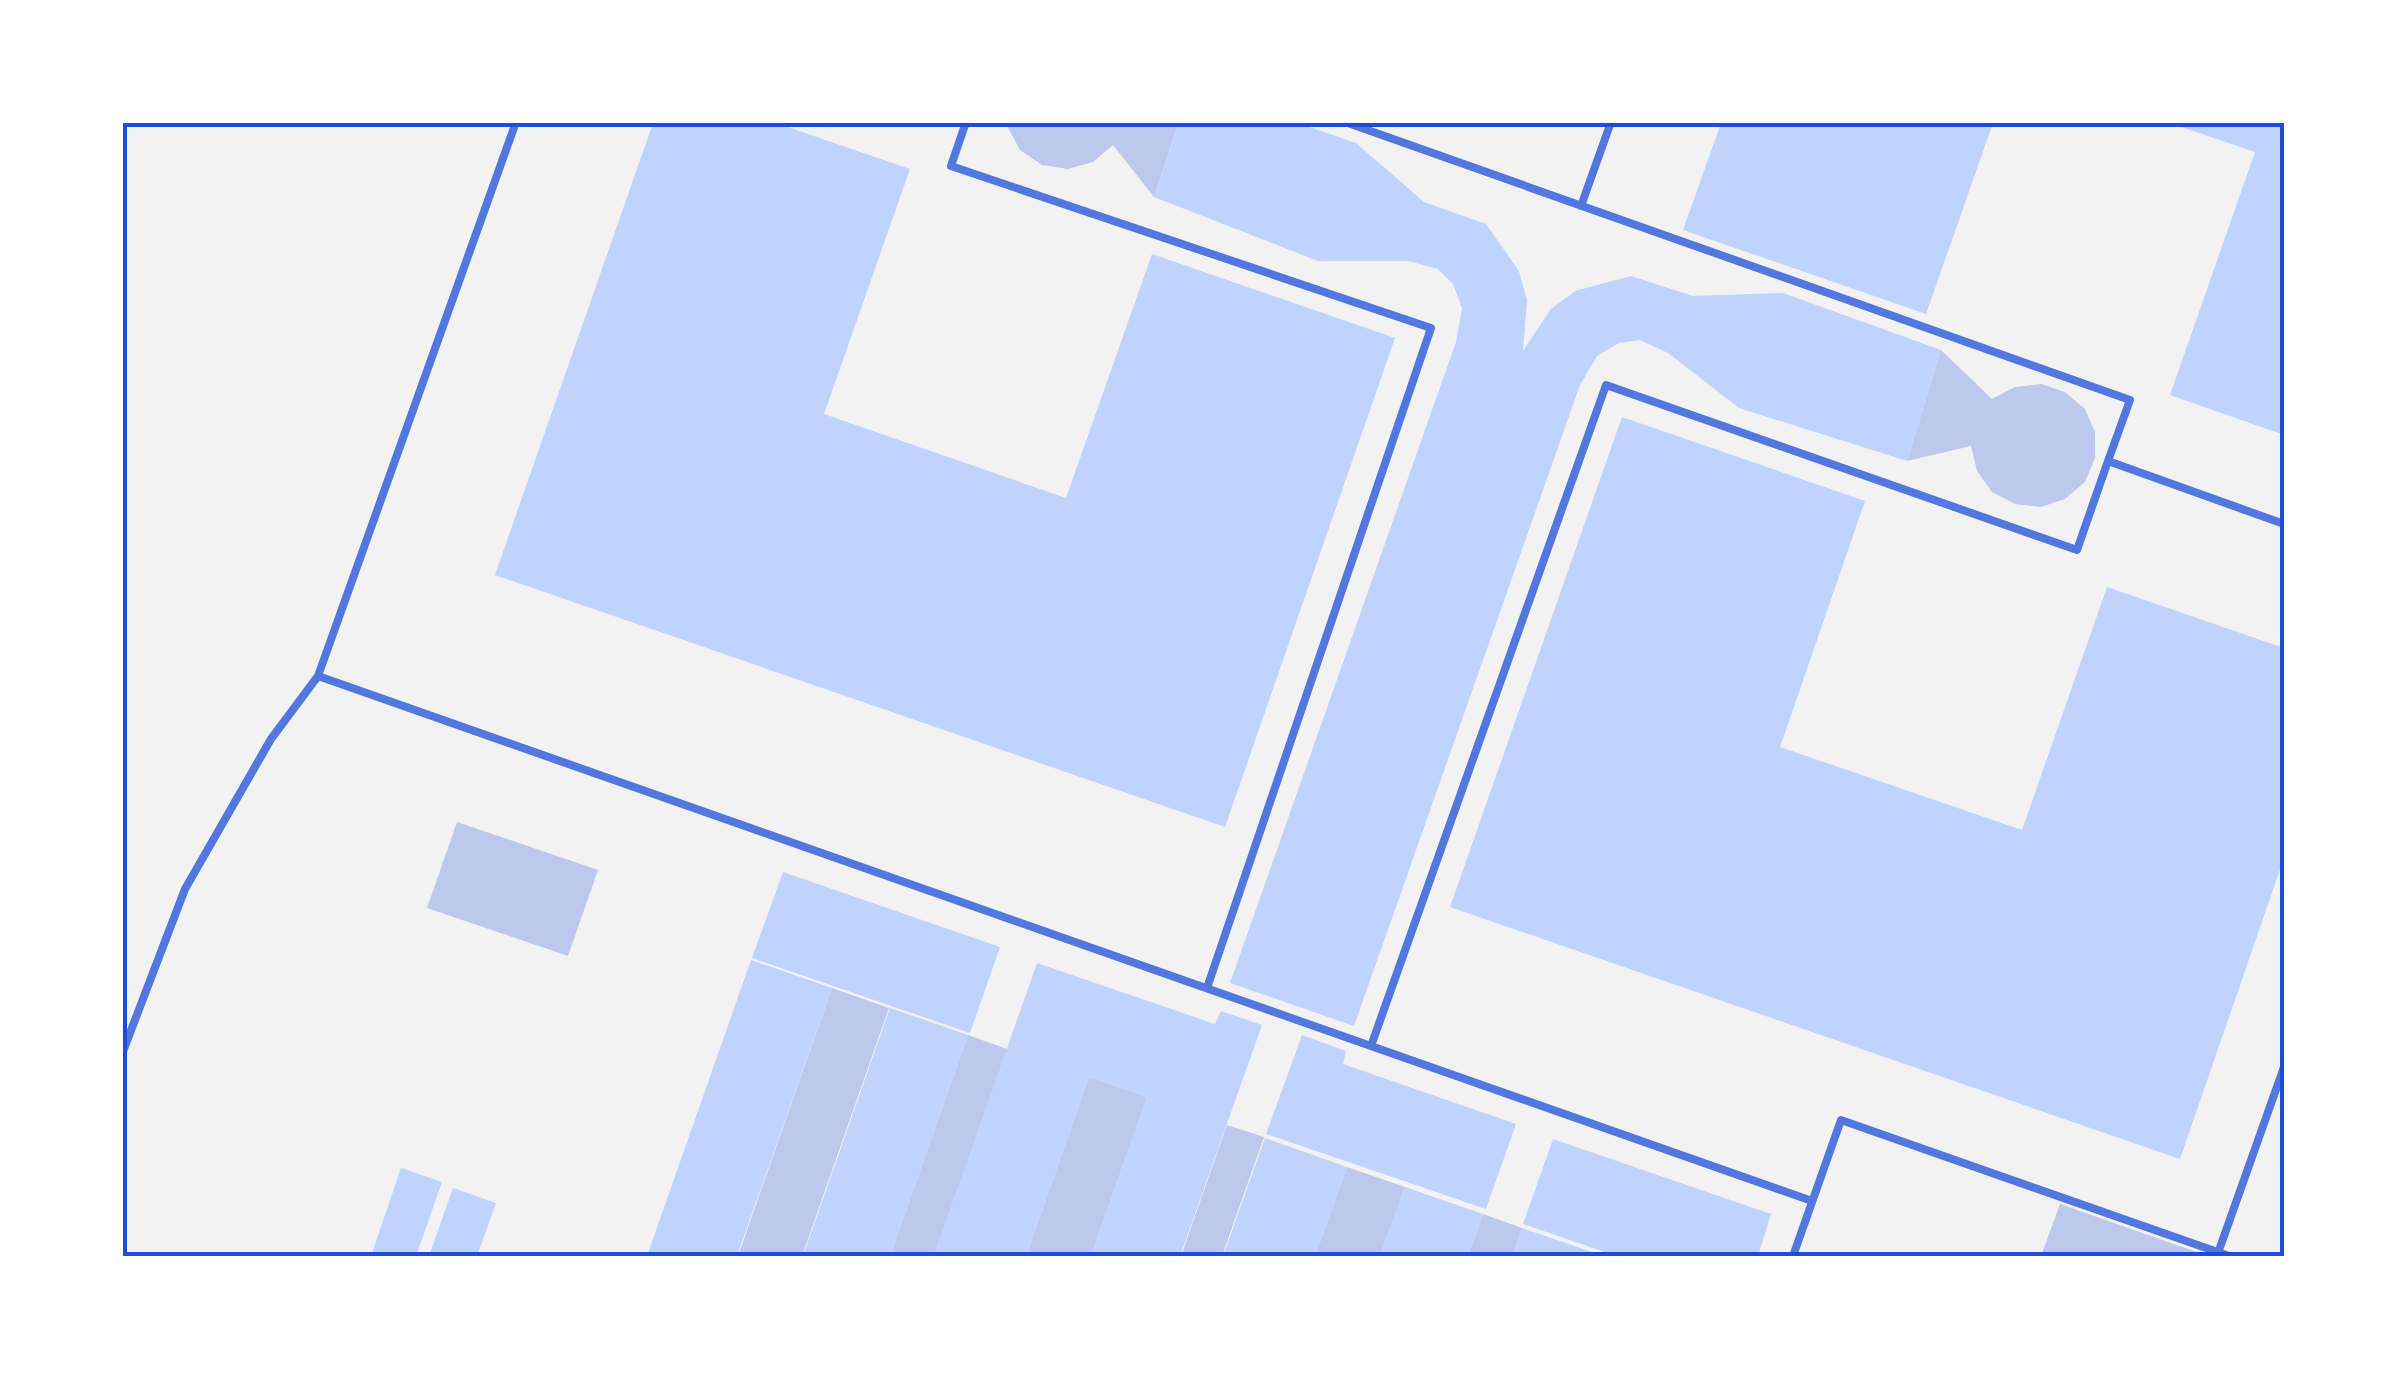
<svg xmlns="http://www.w3.org/2000/svg" width="2407" height="1379" font-family="'DejaVu Sans',sans-serif">
  <style>
    .water { fill: #bfd3fe }
    .building { fill: #bdc9ec }
    .lines { fill: none; stroke-linecap: round; stroke-linejoin: round }
    .service { stroke: #5277de; stroke-width: 8 }
    .neatline { fill: none; stroke: #1d4ed8; stroke-width: 4 }
  </style>
  <rect width="100%" height="100%" fill="#f2f2f2"/>
  <!-- water -->
  <path class="water" d="M 653,123 L 776,123 L 910,169 L 824,414 L 1066,498 L 1152,254 L 1395,338 L 1225,827 L 495,575 Z
    M 1179,123 L 1298,123 L 1356,143 L 1424,202 L 1486,224 L 1519,271 L 1527,300 L 1523,351 L 1551,309 L 1575,291 L 1631,276 L 1693,296 L 1783,293 L 1941,350 L 1907,461 L 1739,408 L 1668,353 L 1640,340 L 1619,343 L 1597,356 L 1580,385 L 1354,1026 L 1230,983 L 1456,342 L 1462,308 L 1453,284 L 1438,269 L 1408,261 L 1318,261 L 1154,197 Z
    M 1721,123 L 1993,123 L 1926,314 L 1683,230 Z
    M 2170,123 L 2284,123 L 2284,435 L 2170,395 L 2255,152 Z
    M 1622,417 L 1865,501 L 1780,747 L 2022,830 L 2107,587 L 2284,648 L 2284,858 L 2180,1159 L 1450,907 Z
    M 783,872 L 1000,947 L 970,1033 L 752,958 Z
    M 751,960 L 832,988 L 737,1256 L 647,1256 Z
    M 1037,963 L 1215,1024 L 1221,1011 L 1262,1025 L 1180,1256 L 1091,1256 L 1147,1097 L 1089,1077 L 1026,1256 L 934,1256 Z
    M 890,1008 L 968,1035 L 890,1256 L 803,1256 Z
    M 1302,1035 L 1346,1051 L 1343,1064 L 1516,1124 L 1486,1209 L 1266,1134 Z
    M 1265,1138 L 1347,1167 L 1315,1256 L 1223,1256 Z
    M 1553,1139 L 1771,1214 L 1758,1256 L 1616,1256 L 1523,1224 Z
    M 401,1168 L 442,1182 L 416,1256 L 371,1256 Z
    M 1405,1187 L 1483,1214 L 1468,1256 L 1380,1256 Z
    M 453,1188 L 496,1203 L 477,1256 L 429,1256 Z
    M 1522,1228 L 1604,1256 L 1512,1256 Z"/>
  <!-- building -->
  <path class="building" d="M 1005,122 L 1179,122 L 1154,197 L 1113,145 L 1093,162 L 1068,169 L 1042,165 L 1020,150 Z
    M 1941,350 L 1992,399 L 2015,387 L 2041,384 L 2065,392 L 2085,409 L 2095,432 L 2095,458 L 2085,482 L 2065,499 L 2041,507 L 2015,504 L 1992,492 L 1977,471 L 1971,446 L 1907,461 Z
    M 457,822 L 598,870 L 568,956 L 427,908 Z
    M 832,988 L 889,1008 L 802,1256 L 738,1256 Z
    M 968,1035 L 1007,1049 L 934,1256 L 890,1256 Z
    M 1089,1077 L 1147,1097 L 1091,1256 L 1026,1256 Z
    M 1227,1125 L 1264,1137 L 1222,1256 L 1181,1256 Z
    M 1347,1167 L 1405,1187 L 1380,1256 L 1315,1256 Z
    M 2060,1204 L 2208,1256 L 2041,1256 Z
    M 1483,1214 L 1522,1228 L 1512,1256 L 1468,1256 Z"/>
  <g class="lines">
    <!-- service -->
    <path class="service" d="M 966,122 L 951,166 L 1431,328 L 1207,988
      M 1345,122 L 2130,400 L 2108,461 L 2284,524
      M 1581,206 L 1611,122
      M 318,676 L 1812,1201
      M 1371,1046 L 1606,385 L 2077,550 L 2108,461
      M 122,1054 L 185,889 L 271,739 L 318,676 L 516,122
      M 2218,1253 L 2284,1067
      M 1793,1256 L 1841,1120 L 2229,1256"/>
  </g>
  <!-- border -->
  <rect width="2407" height="1379" fill="none" stroke="#ffffff" stroke-width="250"/>
  <rect x="125" y="125" width="2157" height="1129" class="neatline"/>
</svg>
